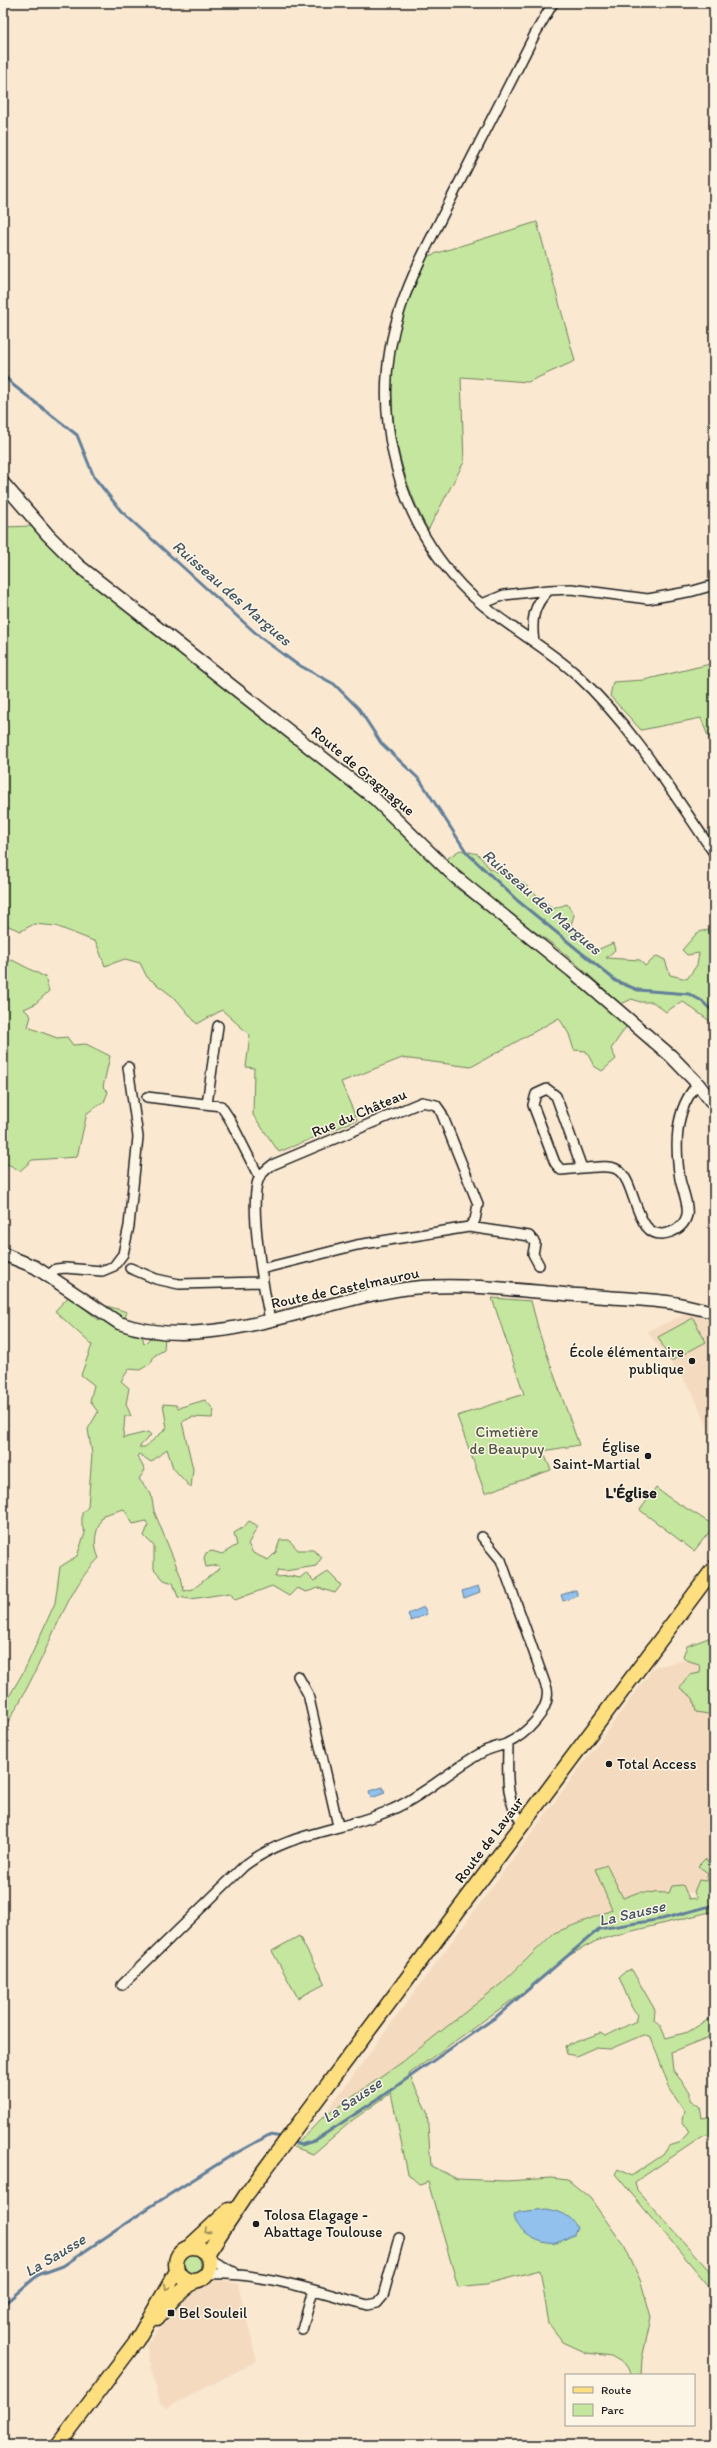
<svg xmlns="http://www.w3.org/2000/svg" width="717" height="2448" font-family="Itim,sans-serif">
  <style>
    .built { fill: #f4dbc0 }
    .green { fill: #c5e69e; stroke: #70815d }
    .water { fill: #91c1ec; stroke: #627f99 }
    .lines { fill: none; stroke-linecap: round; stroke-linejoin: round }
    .stream { stroke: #627f99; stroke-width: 3 }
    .street-casing { stroke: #1c1c1c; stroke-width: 12 }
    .secondary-casing { stroke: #1c1c1c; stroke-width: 15 }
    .primary-casing { stroke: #1c1c1c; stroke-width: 17 }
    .street { stroke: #fcf5e5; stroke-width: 9 }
    .secondary { stroke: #fcf5e5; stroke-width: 12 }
    .primary { stroke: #fedf80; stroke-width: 14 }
    .oneway { stroke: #988753 }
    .poi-dot { fill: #1c1c1c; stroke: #fcf5e5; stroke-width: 1.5 }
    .labels { text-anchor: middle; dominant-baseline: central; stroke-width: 3; stroke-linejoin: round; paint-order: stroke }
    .street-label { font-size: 15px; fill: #1c1c1c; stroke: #fcf5e5 }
    .poi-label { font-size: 15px; fill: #1c1c1c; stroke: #fcf5e5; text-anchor: start }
    .park-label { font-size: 15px; fill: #4f5943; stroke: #fcf5e5 }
    .water-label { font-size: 16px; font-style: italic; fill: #455665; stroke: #fcf5e5 }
    .neighbourhood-label { font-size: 16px; font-weight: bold; fill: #1c1c1c; stroke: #fcf5e5 }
  </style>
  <rect width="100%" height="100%" fill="#fae8d1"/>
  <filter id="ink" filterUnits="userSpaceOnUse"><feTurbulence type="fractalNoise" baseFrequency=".025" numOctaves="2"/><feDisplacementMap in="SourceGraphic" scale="8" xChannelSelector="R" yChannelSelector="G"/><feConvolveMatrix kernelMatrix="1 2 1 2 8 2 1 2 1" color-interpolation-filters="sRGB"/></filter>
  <g filter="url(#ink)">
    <!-- built -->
    <path class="built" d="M 689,1313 L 714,1321 L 714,1441 L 691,1390 L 647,1331 Z
      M 706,1656 L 714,1676 L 714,1887 L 612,1910 L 554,1933 L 502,1983 L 401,2063 L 321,2119 L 654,1667 Z
      M 211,2279 L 238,2284 L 257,2361 L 167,2408 L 160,2403 L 146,2345 L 171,2314 L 177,2302 Z"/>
    <!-- green -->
    <path class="green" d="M 537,222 L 575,361 L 528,382 L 461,377 L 464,462 L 428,530 C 394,466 381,391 401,321 C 408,298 418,277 428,256 Z
      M 33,526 L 75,569 L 147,629 L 205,672 L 366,798 L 412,842 L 455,887 L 516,932 L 628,1024 L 611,1049 L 616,1059 L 602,1071 L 594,1066 L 586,1051 L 574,1050 L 569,1034 L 559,1018 L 471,1067 L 402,1058 L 341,1082 L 357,1120 L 279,1152 L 253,1115 L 254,1068 L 246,1067 L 250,1035 L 222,1010 L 197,1024 L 176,999 L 147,977 L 140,963 L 125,959 L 105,966 L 96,942 L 56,926 L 34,924 L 21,931 L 8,926 L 3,919 L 3,527 Z
      M 714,663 L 714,752 L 701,718 L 641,730 L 610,696 L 613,682 L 644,680 Z
      M 460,850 L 478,854 L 490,869 L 523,883 L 553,909 L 567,904 L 574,915 L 571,925 L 597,950 L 613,943 L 615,950 L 606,958 L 640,960 L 645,966 L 657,956 L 665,960 L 670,975 L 687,979 L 697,965 L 699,953 L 687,955 L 682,950 L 697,933 L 714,927 L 714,1024 L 682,1001 L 666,1012 L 653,1002 L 640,1002 L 632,999 L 621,1004 C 593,980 549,934 515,922 L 448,867 L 448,858 Z
      M 12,960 L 45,977 L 49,991 L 35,1004 L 24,1009 L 31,1016 L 28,1027 L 57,1038 L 67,1037 L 73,1045 L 86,1044 L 110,1056 L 103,1087 L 108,1092 L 104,1102 L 87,1113 L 77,1157 L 32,1160 L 20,1171 L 8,1164 L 3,1168 L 3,965 Z
      M 69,1296 L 100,1321 L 107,1306 L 127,1312 L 122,1326 L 142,1334 L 144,1344 L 150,1338 L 165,1336 L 164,1350 L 154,1356 L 151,1363 L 140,1370 L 129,1369 L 121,1381 L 129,1388 L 126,1404 L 131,1416 L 125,1416 L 123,1438 L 148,1432 L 151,1435 L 139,1447 L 145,1447 L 167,1428 L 163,1404 L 176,1405 L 178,1408 L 205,1400 L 214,1410 L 212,1418 L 192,1417 L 182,1422 L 193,1469 L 191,1488 L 173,1468 L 167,1449 L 151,1462 L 139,1454 L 137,1456 L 145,1470 L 139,1479 L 151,1494 L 154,1511 L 181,1577 L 184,1591 L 193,1589 L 220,1568 L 218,1565 L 206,1567 L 204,1558 L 206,1553 L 212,1551 L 222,1554 L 237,1545 L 234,1533 L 244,1527 L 249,1521 L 258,1526 L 248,1544 L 253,1553 L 268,1560 L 276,1552 L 280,1540 L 289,1540 L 298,1550 L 313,1550 L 322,1557 L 316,1566 L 285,1571 L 278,1570 L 275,1577 L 290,1576 L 300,1578 L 306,1573 L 314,1581 L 328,1572 L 341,1585 L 335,1593 L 319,1588 L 306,1592 L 297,1588 L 289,1596 L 272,1586 L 235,1600 L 230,1593 L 191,1599 L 178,1597 L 173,1583 L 164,1580 L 154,1569 L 154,1546 L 144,1536 L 148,1526 L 146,1521 L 133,1524 L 124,1509 L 103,1515 C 96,1530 92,1543 99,1558 C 78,1578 66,1606 54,1631 C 39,1664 23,1699 3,1730 L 3,1707 L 25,1669 L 55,1603 L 60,1567 L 77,1556 L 85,1533 L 82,1526 L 82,1513 L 88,1507 L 92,1454 L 88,1429 L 98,1412 L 90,1401 L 94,1385 L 81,1375 L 92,1345 L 55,1311 Z
      M 492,1298 L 531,1301 L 540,1335 L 579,1445 L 543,1451 L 551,1470 L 485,1493 L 457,1416 L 524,1394 Z
      M 693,1318 L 706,1342 L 671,1361 L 658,1337 Z
      M 656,1488 C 674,1503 695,1512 714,1526 L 694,1551 L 640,1510 Z
      M 714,1636 L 714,1715 L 696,1712 L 693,1698 L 680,1688 L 689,1675 L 700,1673 L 699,1664 L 686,1660 L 683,1656 L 687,1646 Z
      M 714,1858 L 714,1911 L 612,1936 L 596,1941 L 568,1956 L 529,1988 L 409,2074 L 427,2112 L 431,2166 L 457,2179 L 507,2181 L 551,2178 L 568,2180 L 590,2198 L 625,2247 L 641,2282 L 651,2318 L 642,2359 L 641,2375 L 632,2375 L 625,2364 L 611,2356 L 587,2353 L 563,2342 L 549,2324 L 540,2270 L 486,2284 L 458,2287 L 428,2182 L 420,2185 L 408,2174 L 391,2093 L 354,2119 L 313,2154 L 294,2147 L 321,2119 L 401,2063 L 502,1983 L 554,1933 L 612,1910 L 595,1869 L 607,1865 L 623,1898 L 639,1892 L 669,1893 L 672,1886 L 683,1885 L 689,1899 L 698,1898 L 694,1892 L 699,1880 L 706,1881 L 708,1873 L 698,1866 L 705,1859 L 710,1863 Z
      M 299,1936 L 325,1984 L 298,1998 L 272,1951 Z
      M 632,1970 L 655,2010 L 654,2020 L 660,2025 L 666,2038 L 688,2032 L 714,2016 L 714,2035 L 671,2052 L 673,2070 L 690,2092 L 690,2100 L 700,2107 L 702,2118 L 714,2116 L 714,2133 L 703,2136 L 635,2182 L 637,2190 L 714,2276 L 714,2292 L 615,2174 L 618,2169 L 631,2176 L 663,2155 L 669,2146 L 679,2143 L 689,2132 L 682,2120 L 684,2111 L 670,2089 L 651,2038 L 643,2035 L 610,2049 L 594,2048 L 576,2056 L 567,2054 L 565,2046 L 600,2033 L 606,2036 L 636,2021 L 638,2015 L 632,2008 L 619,1977 L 626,1971 Z
      M181 2264a10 10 0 1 1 20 0a10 10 0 1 1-20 0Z"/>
    <!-- water -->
    <path class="water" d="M 478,1586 L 480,1592 L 464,1598 L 462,1591 Z
      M 576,1590 L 578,1596 L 563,1601 L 561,1595 Z
      M 424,1607 L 427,1614 L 411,1621 L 408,1614 Z
      M 383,1787 L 385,1793 L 371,1798 L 369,1791 Z
      M 546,2209 C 559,2211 572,2215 577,2228 L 574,2235 C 569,2237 562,2241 556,2243 C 541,2246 515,2231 513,2216 L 519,2212 Z"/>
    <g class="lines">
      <!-- stream -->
      <path class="stream" d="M 3,374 L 13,385 L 77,435 L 94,477 L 121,511 L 260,637 L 295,663 L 334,684 L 359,709 L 381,743 L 420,780 L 467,853 L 518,901 L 616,981 L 638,990 L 689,994 L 702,1001 L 714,1013
        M 290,2141 L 301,2145 L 314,2141 L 372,2103 L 496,2017 L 599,1929 L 662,1919 L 714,1905
        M 3,2305 L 38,2275 L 63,2266 L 153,2205 L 229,2157 L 269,2135 L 283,2137"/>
      <defs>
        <path id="street" d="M 553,3 L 535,34 C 509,85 483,136 457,187 C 438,226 415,265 401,307 C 368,402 393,512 461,585 C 495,621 541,642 577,675 C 632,726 672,792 714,853
          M 549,590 L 571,589 L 648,599 L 693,591 L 714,585
          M 482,604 L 504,595 L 549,590 C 533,605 531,621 534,642
          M 147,1097 L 221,1106 L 229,1118 L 257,1173 L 260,1176
          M 207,1104 L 218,1026
          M 582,1168 L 561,1170 L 555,1163 L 533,1105 L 536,1094 L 547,1089 L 556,1096 L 582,1168 C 593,1168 609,1164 618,1170 C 638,1183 634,1246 671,1232 C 679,1229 685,1223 687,1215 C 689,1203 682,1190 680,1179 C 675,1147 674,1109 698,1084
          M 469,1227 L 529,1236 L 535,1243 L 533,1254 L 539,1265
          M 130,1268 L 156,1279 L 179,1284 L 262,1282
          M 261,1269 L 357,1245 L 469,1227 L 475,1220 L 478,1204 L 441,1112 L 436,1105 L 422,1102 L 272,1165 C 268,1168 262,1173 259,1178 C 248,1202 264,1291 270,1320
          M 48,1276 L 56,1269 L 65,1268 L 102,1271 L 114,1266 L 123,1254 L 129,1226 L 138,1137 L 128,1067
          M 298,1676 L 308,1694 L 338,1826
          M 508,1743 C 508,1769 504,1803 523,1823
          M 122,1985 L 244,1866 C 290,1831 340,1832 391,1810 C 425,1795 451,1769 483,1752 C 490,1748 498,1747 506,1744 C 525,1735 551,1711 547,1689 L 501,1560 L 482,1537
          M 209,2259 L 234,2272
          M 207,2274 C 262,2272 315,2291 368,2305 L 377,2303 L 383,2296 L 399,2238
          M 302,2330 L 313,2290"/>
        <path id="secondary" d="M 3,483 L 48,535 L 79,566 L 374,798 L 453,875 L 572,971 L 671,1056 L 698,1084 L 714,1105
          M 3,1254 L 35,1267 L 119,1323 C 213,1357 327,1294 422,1287 C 469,1284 517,1290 564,1294 C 598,1297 633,1298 667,1302 C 682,1304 699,1309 714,1312"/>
        <path id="primary" d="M176 2264a17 17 0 1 1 34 0a17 17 0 1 1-34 0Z
          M 189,2247 L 229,2210
          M 207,2254 L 246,2195 L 291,2134 L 714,1568
          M 157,2318 L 175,2297 L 193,2282
          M 58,2445 L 137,2340 L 177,2271"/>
      </defs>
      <!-- street casing -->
      <use href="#street" class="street-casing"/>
      <!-- secondary casing -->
      <use href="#secondary" class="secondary-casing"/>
      <!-- primary casing -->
      <use href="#primary" class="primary-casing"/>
      <!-- street -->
      <use href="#street" class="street"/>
      <!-- secondary -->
      <use href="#secondary" class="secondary"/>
      <!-- primary -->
      <use href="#primary" class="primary"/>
    </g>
    <!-- one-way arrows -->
    <defs><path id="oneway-chevron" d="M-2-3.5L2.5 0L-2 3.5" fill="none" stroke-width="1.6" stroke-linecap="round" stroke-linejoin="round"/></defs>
    <g class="oneway">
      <use href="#oneway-chevron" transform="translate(207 2231) rotate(136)"/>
      <use href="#oneway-chevron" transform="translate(167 2287) rotate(121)"/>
    </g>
  </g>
  <!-- markers -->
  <g class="poi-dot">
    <circle cx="692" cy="1361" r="4"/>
    <circle cx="648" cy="1456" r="4"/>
    <circle cx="609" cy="1764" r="4"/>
    <circle cx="256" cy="2224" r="4"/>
    <rect x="167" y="2309" width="8" height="8" rx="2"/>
  </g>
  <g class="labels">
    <!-- street labels -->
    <g class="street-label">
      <text transform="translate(363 771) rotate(40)">Route de Gragnague</text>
      <text transform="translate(359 1113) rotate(-23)">Rue du Château</text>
      <text transform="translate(345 1288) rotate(-12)">Route de Castelmaurou</text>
      <text transform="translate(489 1840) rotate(-53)">Route de Lavaur</text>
    </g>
    <!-- poi labels -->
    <g class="poi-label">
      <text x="684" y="1352" text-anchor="end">École élémentaire<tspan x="684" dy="17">publique</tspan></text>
      <text x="640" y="1447" text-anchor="end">Église<tspan x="640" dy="17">Saint-Martial</tspan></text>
      <text x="617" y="1764">Total Access</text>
      <text x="264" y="2215">Tolosa Elagage -<tspan x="264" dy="17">Abattage Toulouse</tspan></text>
      <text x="179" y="2313">Bel Souleil</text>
    </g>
    <!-- park labels -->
    <g class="park-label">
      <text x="507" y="1432">Cimetière<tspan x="507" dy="17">de Beaupuy</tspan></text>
    </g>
    <!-- water labels -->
    <g class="water-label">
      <text transform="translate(232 593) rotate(41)">Ruisseau des Margues</text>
      <text transform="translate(542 902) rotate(41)">Ruisseau des Margues</text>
      <text transform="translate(632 1913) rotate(-13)">La Sausse</text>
      <text transform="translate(352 2100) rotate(-34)">La Sausse</text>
      <text transform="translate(55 2255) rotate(-31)">La Sausse</text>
    </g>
    <!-- neighbourhood labels -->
    <g class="neighbourhood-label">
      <text x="631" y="1492">L'Église</text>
    </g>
  </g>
  <!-- margin -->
  <rect width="717" height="2448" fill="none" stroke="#fcf5e5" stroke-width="16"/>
  <rect x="8" y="8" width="701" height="2432" fill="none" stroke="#1c1c1c" stroke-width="1.5" filter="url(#ink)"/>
  <!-- legend -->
  <rect x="565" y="2374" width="130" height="52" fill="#fcf5e5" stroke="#a29e95"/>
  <rect x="573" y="2387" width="20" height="6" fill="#fedf80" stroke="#a29e95"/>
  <text x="601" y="2394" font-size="12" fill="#1c1c1c">Route</text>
  <rect x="573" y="2404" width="20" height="12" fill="#c5e69e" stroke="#a29e95"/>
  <text x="601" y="2414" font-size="12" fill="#1c1c1c">Parc</text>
</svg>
